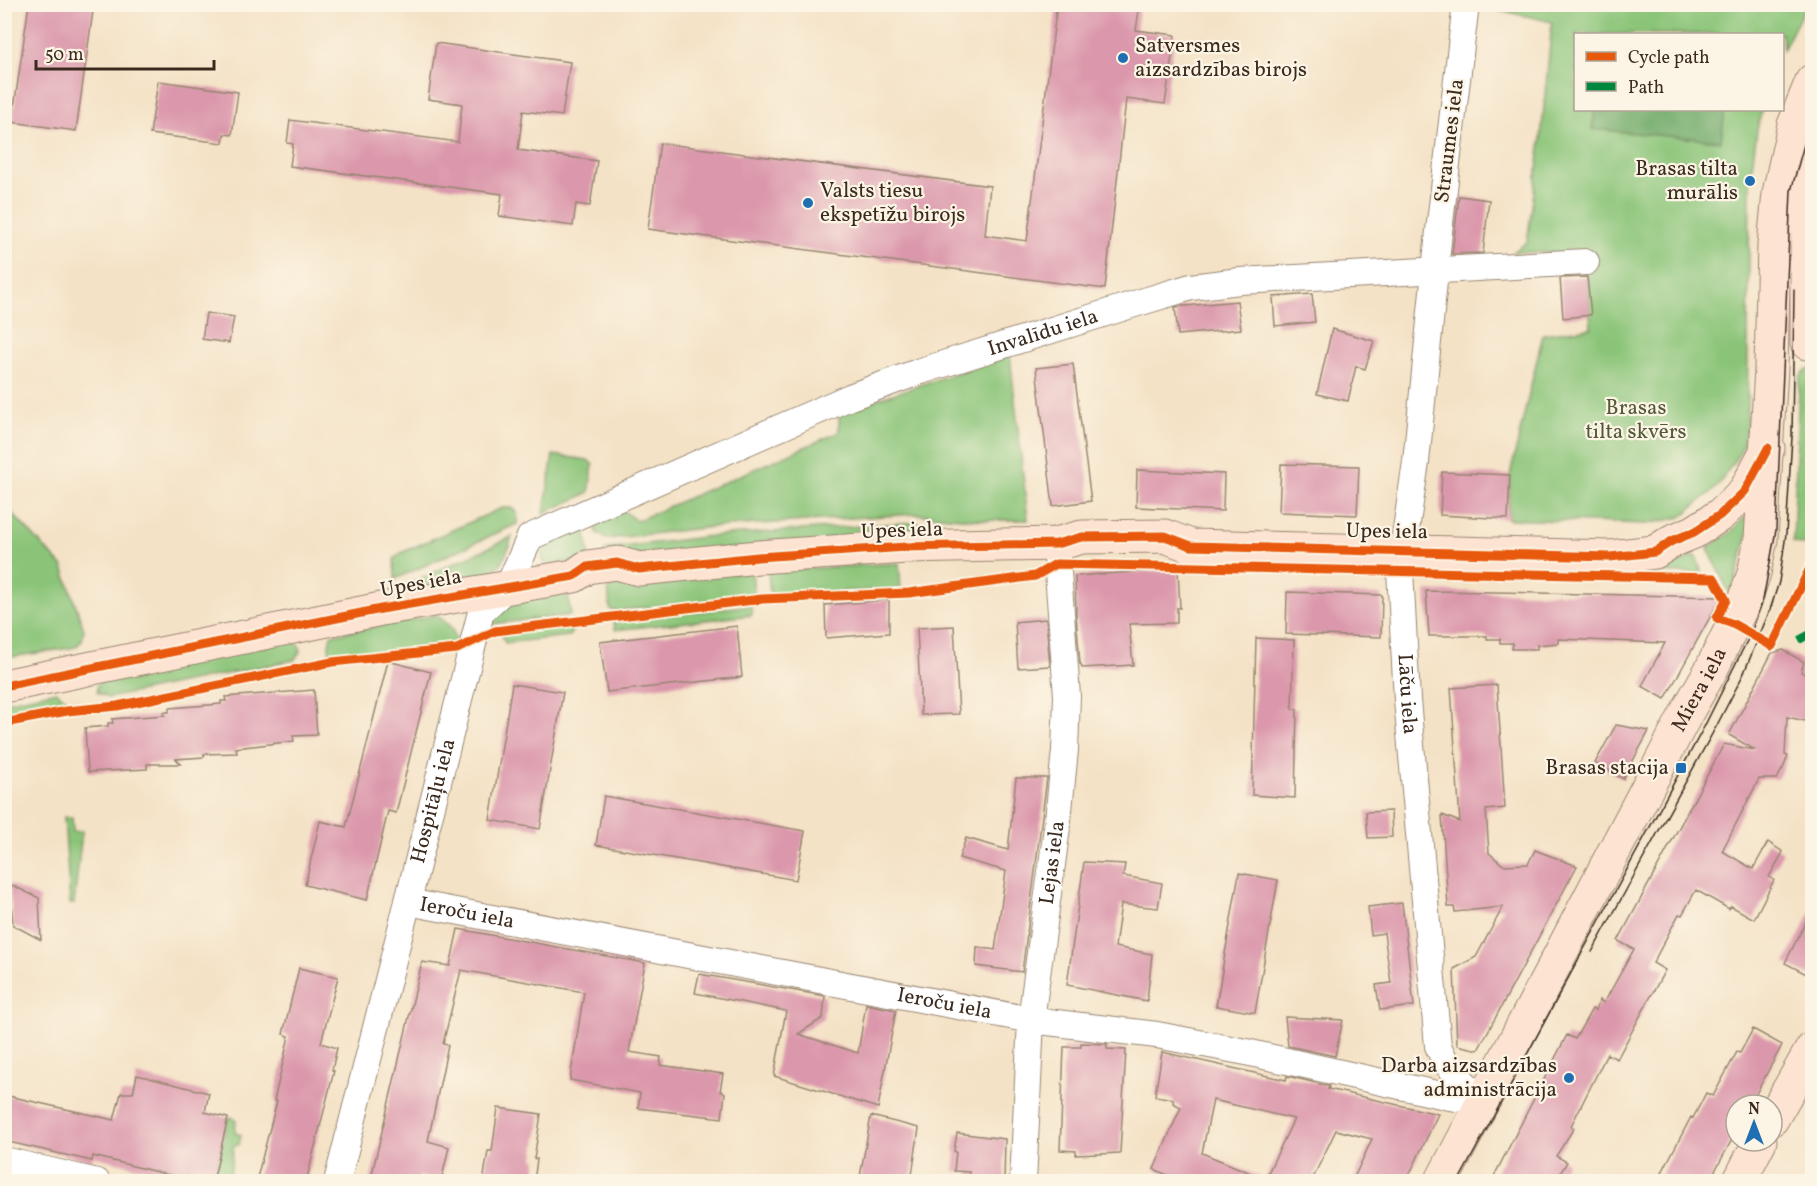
<svg xmlns="http://www.w3.org/2000/svg" width="1817" height="1186" font-family="Vollkorn,serif">
  <style>
    .green { fill: #8ac478; stroke: #62774b; stroke-width: 1.5 }
    .forest { fill: #6faa68; stroke: #556a43; stroke-width: 1.5 }
    .building { fill: #db98ac; fill-rule: evenodd }
    .lines { fill: none; stroke-linecap: round; stroke-linejoin: round }
    .street-casing { stroke: #988672; stroke-width: 28 }
    .secondary-casing { stroke: #988672; stroke-width: 35 }
    .street { stroke: #fff; stroke-width: 26 }
    .secondary { stroke: #fde3d1; stroke-width: 33 }
    .tram { stroke: #3b2a1e; stroke-width: 1.5 }
    .quiet { stroke: #00873e; stroke-width: 8; stroke-dasharray: 15 8; stroke-linecap: butt }
    .cycleway-casing { stroke: #fcf5e5; stroke-width: 13 }
    .cycleway { stroke: #e8590c; stroke-width: 9 }
    .poi-dot { fill: #1f6fb2; stroke: #fcf5e5; stroke-width: 2 }
    .labels { text-anchor: middle; dominant-baseline: central; stroke-width: 4.5; stroke-linejoin: round; paint-order: stroke }
    .poi-label { font-size: 21px; fill: #3b2a1e; stroke: #fcf5e5; text-anchor: end }
    .street-label { font-size: 21px; fill: #3b2a1e; stroke: #fcf5e5 }
    .park-label { font-size: 21px; fill: #535839; stroke: #fcf5e5 }
  </style>
  <rect width="100%" height="100%" fill="#fcf5e5"/>
  <filter id="ink" filterUnits="userSpaceOnUse"><feTurbulence type="fractalNoise" baseFrequency=".0167" numOctaves="2"/><feDisplacementMap in="SourceGraphic" scale="12" xChannelSelector="R" yChannelSelector="G"/><feConvolveMatrix kernelMatrix="1 2 1 2 8 2 1 2 1" color-interpolation-filters="sRGB"/></filter>
  <filter id="wash" filterUnits="userSpaceOnUse"><feTurbulence type="fractalNoise" baseFrequency=".008" numOctaves="4" result="noise"/><feDisplacementMap in="SourceGraphic" scale="24" xChannelSelector="R" yChannelSelector="G"/><feGaussianBlur stdDeviation="1.35" result="paint"/><feColorMatrix in="noise" values="0 0 0 0 0 0 0 0 0 0 0 0 0 0 0 0 0 1.4 0 .05"/><feComposite in="paint" operator="in"/></filter>
  <g filter="url(#wash)">
    <rect width="100%" height="100%" fill="#f4e2c6"/>
    <!-- green -->
    <path class="green" d="M 1478,5 L 1806,5 L 1783,50 L 1782,34 L 1576,34 L 1576,110 L 1762,110 L 1757,130 L 1750,181 L 1747,426 L 1741,451 L 1717,487 L 1681,517 L 1647,524 L 1508,519 L 1510,475 L 1543,334 L 1591,328 L 1586,253 L 1513,252 L 1527,242 L 1540,148 L 1552,22 Z
      M 1010,355 L 1028,520 L 984,520 L 915,514 L 712,527 L 606,539 L 597,533 L 595,522 L 623,510 L 636,521 L 839,432 L 839,412 Z
      M 1811,369 L 1812,369 L 1812,544 L 1804,545 L 1793,542 L 1799,386 C 1799,376 1801,372 1811,369 Z
      M 553,455 L 588,460 L 593,465 L 589,493 L 544,513 Z
      M 5,506 L 63,567 L 84,630 L 82,640 L 76,647 L 5,658 Z
      M 502,508 L 512,508 L 517,513 L 517,524 L 395,579 L 394,559 L 401,553 Z
      M 1754,512 L 1731,597 L 1708,548 L 1730,533 L 1747,515 Z
      M 906,523 L 935,523 L 966,529 L 966,532 L 601,559 L 606,549 L 712,536 Z
      M 585,527 L 590,560 L 548,565 L 543,562 L 541,548 L 546,542 Z
      M 512,537 C 507,553 504,564 490,574 L 400,588 Z
      M 1696,556 L 1702,574 L 1648,572 L 1651,569 L 1679,563 Z
      M 899,563 L 901,589 L 770,595 L 768,571 Z
      M 752,571 L 754,596 L 614,611 L 610,609 L 608,587 Z
      M 564,593 L 568,596 L 571,615 L 491,624 L 498,609 L 507,602 Z
      M 751,605 L 752,615 L 615,630 L 614,621 Z
      M 436,615 C 448,623 455,629 456,644 L 330,657 L 329,644 L 331,635 Z
      M 568,624 L 573,630 L 569,636 L 505,643 L 502,636 L 506,633 Z
      M 291,640 L 298,644 L 301,650 L 294,660 L 108,698 L 97,692 L 97,685 L 102,680 Z
      M 56,691 L 67,700 L 67,706 L 5,718 L 5,702 Z
      M 64,817 L 72,817 L 73,832 L 82,831 L 74,904 L 70,904 Z
      M 232,1117 L 236,1121 L 235,1133 L 241,1135 L 239,1145 L 234,1145 L 229,1181 L 213,1182 L 228,1118 Z"/>
    <!-- forest -->
    <path class="forest" d="M 1595,110 L 1725,110 L 1721,141 L 1592,129 Z"/>
    <g id="blocks">
      <!-- building -->
      <path class="building" d="M 29,4 L 94,4 L 76,131 L 12,122 Z
        M 1057,4 L 1140,4 L 1136,30 L 1175,35 L 1165,104 L 1126,99 L 1105,289 L 648,229 L 660,143 L 990,186 L 985,235 L 1027,241 Z
        M 436,43 L 570,62 L 562,116 L 523,111 L 518,150 L 597,161 L 590,206 L 576,204 L 573,226 L 499,216 L 502,194 L 290,166 L 293,144 L 287,143 L 290,120 L 458,142 L 462,104 L 428,99 Z
        M 158,81 L 238,92 L 232,135 L 224,134 L 223,143 L 150,134 Z
        M 1459,196 L 1489,200 L 1483,253 L 1452,254 Z
        M 1587,277 L 1591,315 L 1563,318 L 1560,278 Z
        M 1312,294 L 1315,322 L 1275,326 L 1273,297 Z
        M 1237,301 L 1241,329 L 1178,335 L 1175,307 Z
        M 206,313 L 234,317 L 229,343 L 202,339 Z
        M 1332,329 L 1374,341 L 1365,369 L 1356,366 L 1348,401 L 1317,394 Z
        M 1073,364 L 1091,501 L 1053,506 L 1036,368 Z
        M 1281,464 L 1359,466 L 1357,515 L 1279,512 Z
        M 1137,470 L 1224,474 L 1223,511 L 1136,507 Z
        M 1442,472 L 1510,475 L 1508,519 L 1440,515 Z
        M 1178,569 L 1180,608 L 1177,608 L 1177,623 L 1129,624 L 1133,665 L 1082,668 L 1081,664 L 1080,664 L 1076,614 L 1075,576 Z
        M 1426,591 L 1495,592 L 1721,597 L 1665,699 L 1642,686 L 1665,643 L 1558,639 L 1558,643 L 1537,645 L 1537,649 L 1512,649 L 1513,643 L 1500,643 L 1500,639 L 1487,639 L 1487,636 L 1429,636 Z
        M 1287,592 L 1382,595 L 1381,637 L 1286,634 Z
        M 889,600 L 889,633 L 826,638 L 825,605 Z
        M 1046,619 L 1050,666 L 1018,668 L 1015,622 Z
        M 737,626 L 742,677 L 607,692 L 600,642 Z
        M 954,626 L 959,714 L 921,715 L 917,628 Z
        M 1256,638 L 1294,640 L 1292,709 L 1297,709 L 1295,798 L 1252,795 Z
        M 1783,650 L 1804,662 L 1801,672 L 1812,678 L 1812,705 L 1805,721 L 1787,717 L 1785,755 L 1788,756 L 1784,766 L 1777,779 L 1759,779 L 1722,851 L 1753,869 L 1768,842 L 1783,852 L 1769,877 L 1774,880 L 1754,919 L 1731,906 L 1729,909 L 1696,890 L 1682,915 L 1679,914 L 1653,963 L 1665,970 L 1617,1059 L 1607,1054 L 1571,1126 L 1574,1128 L 1556,1156 L 1567,1162 L 1555,1182 L 1491,1182 L 1567,1035 L 1575,1039 L 1592,1009 L 1595,1010 L 1600,1000 L 1604,1003 L 1634,949 L 1618,941 L 1724,744 L 1755,750 L 1729,735 L 1772,653 Z
        M 388,661 L 431,672 L 396,813 L 388,811 L 367,900 L 305,885 L 320,821 L 346,827 Z
        M 512,684 L 563,692 L 540,829 L 490,820 Z
        M 1497,685 L 1505,808 L 1486,810 L 1489,853 L 1503,865 L 1528,864 L 1535,850 L 1577,866 L 1478,1050 L 1457,1045 L 1454,969 L 1476,957 L 1503,907 L 1455,912 L 1454,907 L 1448,907 L 1442,815 L 1460,822 L 1451,688 Z
        M 314,690 L 317,735 L 293,736 L 294,741 L 236,748 L 237,753 L 204,754 L 204,757 L 176,759 L 181,764 L 147,764 L 147,769 L 88,772 L 85,728 L 108,726 L 108,723 L 113,723 L 112,719 L 165,715 L 164,712 L 169,712 L 169,708 L 221,704 L 221,701 L 226,701 L 225,697 Z
        M 1616,725 L 1649,731 L 1623,779 L 1595,763 Z
        M 1016,778 L 1047,778 L 1022,972 L 976,966 L 977,947 L 995,950 L 1006,871 L 959,858 L 966,838 L 1008,850 Z
        M 604,796 L 805,831 L 796,880 L 596,845 Z
        M 1391,811 L 1392,837 L 1368,838 L 1366,812 Z
        M 1084,862 L 1125,864 L 1123,876 L 1162,883 L 1158,908 L 1121,904 L 1115,947 L 1152,954 L 1147,1001 L 1067,985 Z
        M 1239,873 L 1278,880 L 1255,1013 L 1216,1006 Z
        M 9,884 L 39,898 L 41,940 L 13,925 Z
        M 1402,903 L 1414,1006 L 1380,1010 L 1376,985 L 1391,983 L 1384,933 L 1371,935 L 1368,907 Z
        M 1812,910 L 1812,977 L 1785,963 Z
        M 458,929 L 645,963 L 629,1052 L 661,1057 L 660,1065 L 723,1074 L 720,1091 L 725,1093 L 722,1118 L 638,1108 L 640,1093 L 570,1080 L 584,992 L 461,970 L 443,1044 L 448,1045 L 428,1141 L 449,1147 L 441,1182 L 418,1176 L 417,1182 L 370,1182 L 422,962 L 450,966 Z
        M 299,968 L 338,977 L 321,1043 L 337,1048 L 332,1070 L 334,1071 L 306,1182 L 272,1182 L 257,1178 L 277,1101 L 274,1101 L 289,1036 L 283,1034 Z
        M 699,974 L 825,996 L 823,1018 L 798,1034 L 858,1053 L 866,1004 L 896,1010 L 878,1108 L 774,1076 L 786,1011 L 695,993 Z
        M 1285,1017 L 1343,1020 L 1335,1056 L 1288,1046 Z
        M 1753,1029 L 1782,1045 L 1750,1105 L 1736,1105 L 1736,1132 L 1709,1182 L 1657,1182 L 1691,1117 L 1693,1118 L 1706,1093 L 1713,1096 L 1737,1052 L 1740,1053 Z
        M 1081,1043 L 1107,1044 L 1107,1049 L 1126,1050 L 1120,1153 L 1076,1155 L 1076,1151 L 1060,1150 L 1064,1047 L 1081,1047 Z
        M 1162,1052 L 1286,1080 L 1287,1076 L 1329,1086 L 1328,1089 L 1438,1114 L 1406,1182 L 1352,1182 L 1372,1139 L 1336,1130 L 1311,1182 L 1183,1182 L 1154,1169 L 1181,1107 L 1173,1103 L 1173,1099 L 1155,1096 ZM 1213,1100 L 1294,1119 L 1265,1179 L 1202,1153 Z
        M 137,1075 L 209,1093 L 205,1112 L 228,1118 L 213,1182 L 197,1182 L 93,1156 L 92,1161 L 4,1141 L 4,1095 L 114,1120 L 121,1093 L 133,1093 Z
        M 498,1108 L 541,1114 L 534,1159 L 537,1159 L 534,1182 L 483,1182 L 488,1151 L 492,1151 Z
        M 871,1116 L 919,1128 L 911,1182 L 859,1182 Z
        M 957,1133 L 1005,1139 L 1004,1182 L 969,1182 L 969,1172 L 954,1171 L 956,1152 L 954,1151 Z"/>
    </g>
  </g>
  <g filter="url(#ink)">
    <use href="#blocks" fill-opacity="0" stroke="#988672" stroke-width="1.5"/>
    <g class="lines">
      <defs>
        <g id="street">
          <path id="s1" d="M 1465,12 L 1439,231 L 1416,462 L 1400,570 L 1407,700 L 1438,1046 L 1446,1063 L 1482,1102"/>
          <path id="s2" d="M 408,902 L 1031,1020 L 1157,1035 L 1246,1052 L 1450,1097 L 1482,1102"/>
          <path d="M 4,1160 L 97,1182"/>
          <path id="s3" d="M 337,1182 L 481,612 L 508,587 L 530,537 L 850,397 L 921,371 L 1141,302 L 1191,287 L 1240,281 L 1586,262"/>
          <path id="s4" d="M 1023,1182 L 1031,1020 L 1058,820 L 1065,750 L 1067,696 L 1056,544"/>
        </g>
        <g id="secondary">
          <path d="M 1807,343 C 1807,286 1806,230 1812,174"/>
          <path d="M 4,686 L 381,609 L 574,576 L 587,567 L 617,563 L 639,569 L 758,557 L 906,547 L 1056,544 L 1082,537 L 1165,536 L 1191,546 L 1610,557 L 1655,552 L 1672,541 L 1694,532 L 1720,515 L 1745,491 L 1768,448"/>
          <path d="M 1772,1119 L 1812,1049"/>
          <path id="s5" d="M 1441,1182 L 1687,712 L 1711,670 L 1745,600 L 1754,573 L 1761,539 L 1771,368 L 1774,245 L 1779,193 L 1794,125 L 1812,81"/>
          <path d="M 1739,1182 L 1760,1141"/>
        </g>
      </defs>
      <!-- street casing -->
      <use href="#street" class="street-casing"/>
      <!-- secondary casing -->
      <use href="#secondary" class="secondary-casing"/>
      <!-- street -->
      <use href="#street" class="street"/>
      <!-- secondary -->
      <use href="#secondary" class="secondary"/>
      <!-- tram -->
      <path class="tram" d="M 1592,952 L 1717,725 L 1743,675 L 1770,610 L 1779,582 L 1786,534 L 1792,437 L 1794,290
        M 1458,1182 L 1704,727 L 1751,633 L 1763,600 L 1776,530 L 1791,191 L 1812,116"/>
      <!-- quiet -->
      <path class="quiet" d="M 1799,640 L 1812,633"/>
      <defs>
        <path id="cycleway" d="M 4,686 L 381,609 L 574,576 L 587,567 L 617,563 L 639,569 L 758,557 L 906,547 L 1056,544 L 1082,537 L 1165,536 L 1191,546 L 1610,557 L 1655,552 L 1672,541 L 1694,532 L 1720,515 L 1745,491 L 1768,448
          M 4,723 L 67,711 L 117,706 L 332,662 L 457,649 L 495,631 L 762,599 L 909,593 L 1035,576 L 1056,564 L 1714,578 L 1726,600 L 1717,618 L 1733,624 L 1772,646 L 1812,564"/>
      </defs>
      <!-- cycleway casing -->
      <use href="#cycleway" class="cycleway-casing"/>
      <!-- cycleway -->
      <use href="#cycleway" class="cycleway"/>
    </g>
  </g>
  <!-- markers -->
  <g class="poi-dot">
    <circle cx="1123" cy="58" r="6"/>
    <circle cx="1750" cy="181" r="6"/>
    <circle cx="808" cy="203" r="6"/>
    <rect x="1675" y="762" width="12" height="12" rx="3"/>
    <circle cx="1569" cy="1078" r="6"/>
  </g>
  <g class="labels">
    <!-- poi labels -->
    <g class="poi-label">
      <text x="1135" y="46" text-anchor="start">Satversmes<tspan x="1135" dy="24">aizsardzības birojs</tspan></text>
      <text x="1738" y="169">Brasas tilta<tspan x="1738" dy="24">murālis</tspan></text>
      <text x="820" y="191" text-anchor="start">Valsts tiesu<tspan x="820" dy="24">ekspetīžu birojs</tspan></text>
      <text x="1669" y="768">Brasas stacija</text>
      <text x="1557" y="1066">Darba aizsardzības<tspan x="1557" dy="24">administrācija</tspan></text>
    </g>
    <!-- street labels -->
    <g class="street-label">
      <text transform="translate(1450 141) rotate(-83)">Straumes iela</text>
      <text stroke="none"><textPath href="#s3" startOffset="1232">Invalīdu iela</textPath></text>
      <text transform="translate(902 531) rotate(-2)">Upes iela</text>
      <text transform="translate(1387 532) rotate(1)">Upes iela</text>
      <text transform="translate(421 584) rotate(-10)">Upes iela</text>
      <text stroke="none"><textPath href="#s5" startOffset="556">Miera iela</textPath></text>
      <text stroke="none"><textPath href="#s1" startOffset="686">Lāču iela</textPath></text>
      <text stroke="none"><textPath href="#s3" startOffset="393">Hospitāļu iela</textPath></text>
      <text stroke="none"><textPath href="#s4" startOffset="321">Lejas iela</textPath></text>
      <text stroke="none"><textPath href="#s2" startOffset="60">Ieroču iela</textPath></text>
      <text stroke="none"><textPath href="#s2" startOffset="546">Ieroču iela</textPath></text>
    </g>
    <!-- park labels -->
    <g class="park-label">
      <text x="1636" y="408">Brasas<tspan x="1636" dy="24">tilta skvērs</tspan></text>
    </g>
  </g>
  <!-- margin -->
  <rect width="1817" height="1186" fill="none" stroke="#fcf5e5" stroke-width="24"/>
  <!-- legend -->
  <rect x="1574" y="33" width="210" height="78" fill="#fcf5e5" stroke="#afa495" stroke-width="1.5"/>
  <rect x="1586" y="52" width="30" height="9" fill="#e8590c" stroke="#afa495" stroke-width="1.5"/>
  <text x="1628" y="63" font-size="18" fill="#3b2a1e">Cycle path</text>
  <rect x="1586" y="82" width="30" height="9" fill="#00873e" stroke="#afa495" stroke-width="1.5"/>
  <text x="1628" y="93" font-size="18" fill="#3b2a1e">Path</text>
  <!-- north arrow -->
  <g transform="translate(1754 1123)"><circle r="28" fill="#fcf5e5" stroke="#afa495" stroke-width="1.5"/>
  <path d="M0-4.5L10 22L0 15L-10 22Z" fill="#1f6fb2"/>
  <text y="-9" font-size="16" font-weight="bold" text-anchor="middle" fill="#3b2a1e">N</text>
  </g>
  <!-- scale -->
  <path d="M36 60v9h178v-9" fill="none" stroke="#3b2a1e" stroke-width="3"/>
  <text x="45" y="60" font-size="18" fill="#3b2a1e" stroke="#fcf5e5" stroke-width="4.5" paint-order="stroke">50 m</text>
</svg>
